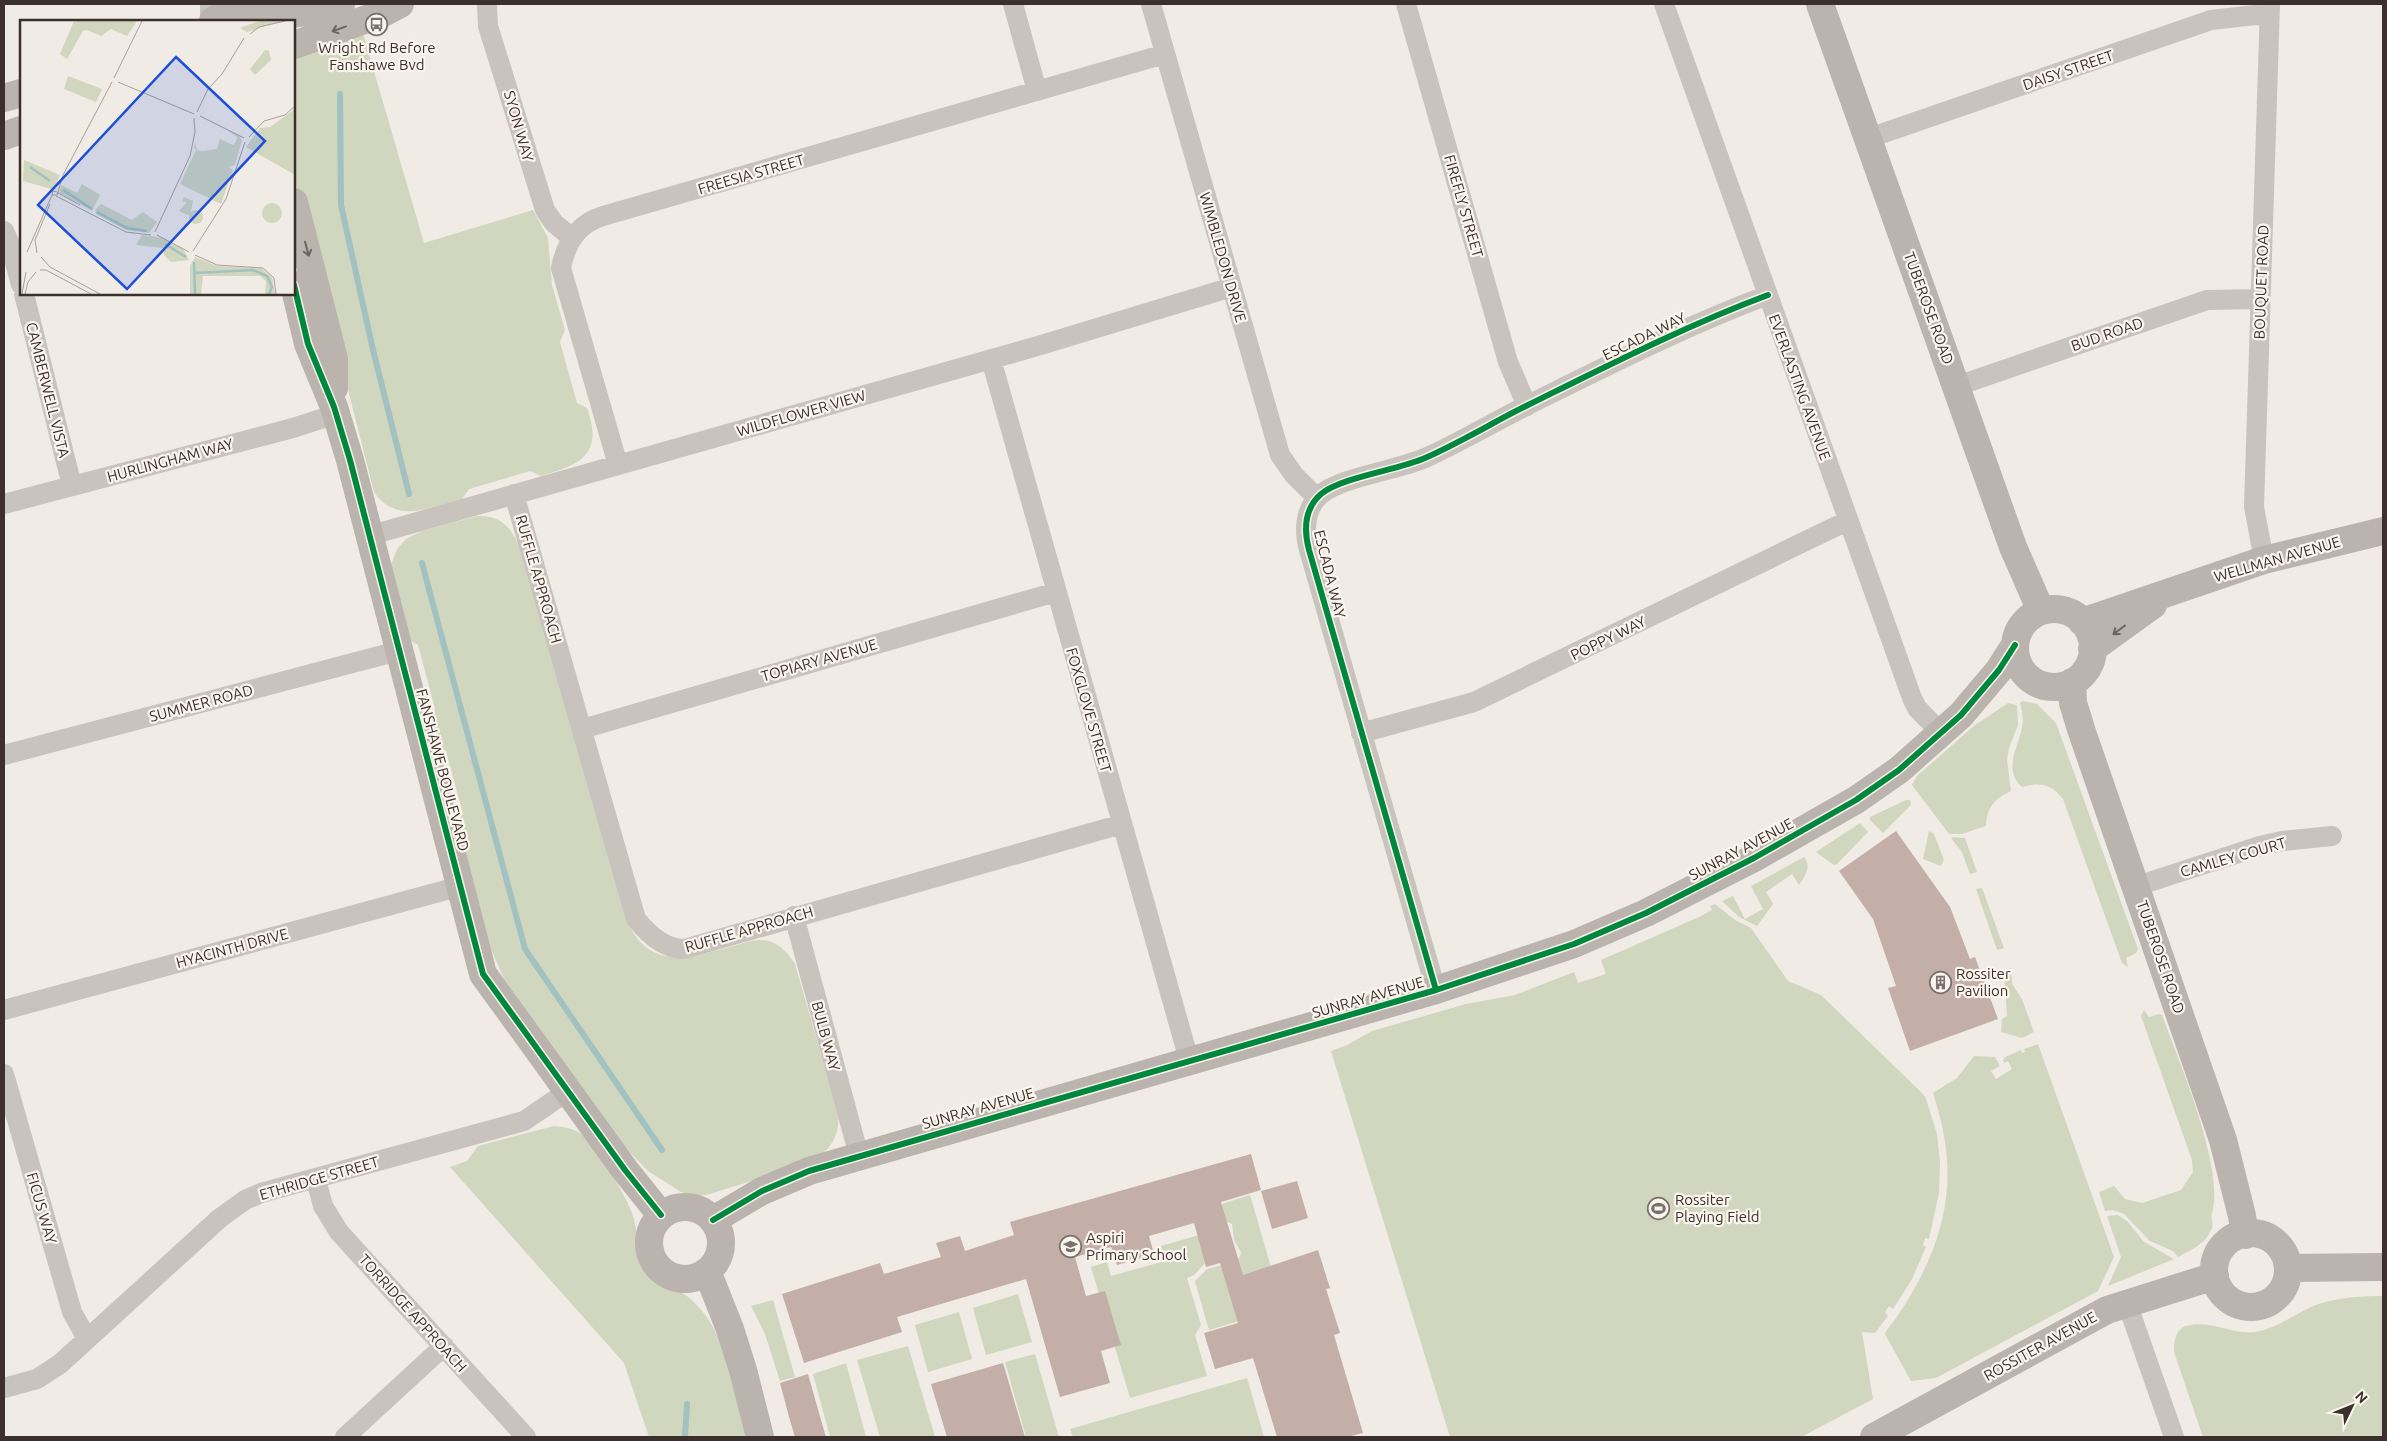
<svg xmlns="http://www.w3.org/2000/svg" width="2387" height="1441" font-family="Ubuntu,sans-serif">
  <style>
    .green { fill: #d1d6bf }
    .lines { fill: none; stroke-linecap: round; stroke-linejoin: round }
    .stream { stroke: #a1c2c1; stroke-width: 6 }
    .building { fill: #c3afa7 }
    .street { stroke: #c9c3be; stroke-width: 20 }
    .secondary { stroke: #bab3ae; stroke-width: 28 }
    .cycleway-casing { stroke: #fbf5ee; stroke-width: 9 }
    .cycleway { stroke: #00873e; stroke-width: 6 }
    .oneway { stroke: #6e645f }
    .labels { text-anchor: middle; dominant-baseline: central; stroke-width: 4.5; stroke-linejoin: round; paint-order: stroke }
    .poi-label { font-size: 15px; fill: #3b302b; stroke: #fbf5ee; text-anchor: start }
    .street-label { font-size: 15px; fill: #3b302b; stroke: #fbf5ee }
    .inset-river { fill: none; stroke: #a1c2c1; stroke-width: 2.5 }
    .inset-road { fill: none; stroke: #a8a09b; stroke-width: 1 }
    .view { fill: #1d4ed8; fill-opacity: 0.15; stroke: #1d4ed8; stroke-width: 2.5 }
    .inset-edge { fill: none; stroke: #3b302b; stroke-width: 2.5 }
  </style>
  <rect width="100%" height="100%" fill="#f0ebe5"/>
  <!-- green -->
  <path class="green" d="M 362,30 L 424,243 L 533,210 L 548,238 L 552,285 L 565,330 L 560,342 L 577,403 L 587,408 C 604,455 580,465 541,476 L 530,471 L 469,489 L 462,499 C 430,507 397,525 374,492 L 294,177 L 294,53 Z
    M 477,516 C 498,515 510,525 518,544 L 626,918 C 647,972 690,958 733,946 C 741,944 751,940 759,940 C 776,940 787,951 795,964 L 838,1113 C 840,1129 835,1143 822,1154 L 755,1180 L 706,1195 L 696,1196 L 681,1192 L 648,1171 L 619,1141 L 504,979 L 488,942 L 457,823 L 463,814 L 446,751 L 436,745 L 430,718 L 435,709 L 418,645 L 409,640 L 391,565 L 397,549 L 406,539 L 422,531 Z
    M 2023,701 L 2037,704 L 2056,723 L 2138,949 L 2136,953 L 2126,958 L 2128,967 L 2122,963 L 2063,799 C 2051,784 2040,782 2022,787 C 2002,769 2019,747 2022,727 C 2024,719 2022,711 2020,703 Z
    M 2008,703 L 2017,705 L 2018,725 L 2009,748 L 2007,760 L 2011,791 C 1994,799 1987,807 1986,826 L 1962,834 L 1949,834 L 1912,785 L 1917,776 L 1975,725 Z
    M 1906,800 L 1910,800 L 1911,805 L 1883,833 L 1870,820 L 1870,817 Z
    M 1860,823 L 1868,832 L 1837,864 L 1834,865 L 1816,852 Z
    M 1929,831 L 1934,834 L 1944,860 L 1941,866 L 1923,859 Z
    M 1954,837 L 1965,838 L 1977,872 L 1970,874 L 1962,852 L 1951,838 Z
    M 1804,857 C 1812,866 1805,876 1799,885 L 1792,874 L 1766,892 L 1773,904 L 1757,926 L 1739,917 L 1722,901 L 1733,896 L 1745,919 L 1763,909 L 1751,886 Z
    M 1982,888 L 2004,948 L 1997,950 L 1976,889 Z
    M 1715,904 L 1735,920 L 1751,928 L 1788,981 L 1821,995 L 1925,1096 L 1937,1134 L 1940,1163 L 1939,1193 L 1929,1239 L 1925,1238 L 1923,1245 L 1926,1247 L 1912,1279 L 1893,1309 L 1889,1306 L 1885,1312 L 1888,1316 L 1875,1333 L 1862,1332 L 1873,1399 L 1801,1437 L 1450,1437 L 1331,1051 L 1347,1045 L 1372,1031 L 1466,1004 L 1515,995 L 1574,972 L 1578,983 L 1606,974 L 1601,960 L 1699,917 L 1712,910 L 1710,906 Z
    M 2011,968 L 2012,984 L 2022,999 L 2034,1032 L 2022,1038 L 2001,1032 L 2002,1019 L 2007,1016 L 2004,970 Z
    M 2144,1010 L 2149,1017 L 2159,1014 L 2162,1015 C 2179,1062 2225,1168 2212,1213 C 2210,1218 2214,1223 2212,1228 C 2207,1243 2191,1250 2178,1257 L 2173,1251 L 2150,1241 L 2124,1214 L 2113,1210 L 2105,1211 L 2099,1192 L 2114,1186 L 2125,1199 L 2142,1203 L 2181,1190 L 2193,1172 L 2192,1160 L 2141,1016 Z
    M 2038,1044 L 2114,1257 L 2098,1291 L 1936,1378 L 1911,1381 L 1885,1334 C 1888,1327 1894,1322 1898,1315 C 1905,1305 1912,1293 1918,1282 C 1952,1218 1956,1162 1933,1093 L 1957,1078 L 1974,1056 L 1995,1057 L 2000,1066 L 1991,1071 L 1996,1079 L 2012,1069 L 2008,1061 L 2004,1063 L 2003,1060 L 2005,1057 L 2021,1050 L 2022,1053 L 2025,1052 L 2024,1049 Z
    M 554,1126 C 563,1127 572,1128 580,1133 C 596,1145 627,1197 633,1216 C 638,1233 638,1252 648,1267 C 659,1284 679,1288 693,1301 C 729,1336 735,1391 748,1437 L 649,1437 L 624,1363 L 450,1167 L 467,1161 L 478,1146 Z
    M 1250,1195 L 1283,1308 L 1209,1330 L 1195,1281 L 1207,1269 L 1235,1262 L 1240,1257 L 1241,1252 L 1234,1240 L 1232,1224 L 1223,1220 L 1196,1224 L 1184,1216 Z
    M 2118,1215 L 2128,1222 L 2144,1242 L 2174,1259 L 2108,1286 L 2121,1257 L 2107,1216 Z
    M 1199,1235 L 1205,1263 L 1194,1275 L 1187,1278 L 1201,1325 L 1195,1335 L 1207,1376 L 1130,1398 L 1091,1267 L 1107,1262 L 1111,1276 L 1165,1261 L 1161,1246 Z
    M 1018,1294 L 1032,1342 L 986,1355 L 973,1308 Z
    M 2383,1296 L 2383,1437 L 2203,1437 L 2174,1352 C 2174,1342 2175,1330 2186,1326 C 2210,1319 2232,1335 2255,1332 C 2281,1328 2298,1310 2322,1303 C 2342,1297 2363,1296 2383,1296 Z
    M 773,1300 L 795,1377 L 780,1381 L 765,1334 L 751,1306 Z
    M 959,1312 L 972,1359 L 928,1372 L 915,1325 Z
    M 908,1346 L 935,1437 L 880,1437 L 857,1360 Z
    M 1035,1354 L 1059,1437 L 1026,1437 L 1005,1362 Z
    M 846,1363 L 866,1437 L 830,1437 L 813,1374 Z
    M 1247,1378 L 1264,1437 L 1073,1437 L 1070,1429 Z"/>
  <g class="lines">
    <!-- stream -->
    <path class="stream" d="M 340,94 L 341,205 L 373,350 L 409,494
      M 422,563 L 525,949 L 662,1150
      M 685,1437 L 687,1404"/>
  </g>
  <!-- building -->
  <path class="building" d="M 1896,831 L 1950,907 L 1970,959 L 1975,957 L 1998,1019 L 1910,1051 L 1888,988 L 1896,986 L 1873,919 L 1839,871 Z
    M 1251,1154 L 1261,1190 L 1221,1202 L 1243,1275 L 1318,1250 L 1330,1288 L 1326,1289 L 1340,1333 L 1334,1335 L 1363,1433 L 1347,1437 L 1277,1437 L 1253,1358 L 1215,1369 L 1204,1333 L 1238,1323 L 1220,1263 L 1206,1267 L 1194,1223 L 1149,1236 L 1154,1254 L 1117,1265 L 1111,1247 L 1075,1257 L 1086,1296 L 1105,1291 L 1121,1345 L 1101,1351 L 1110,1383 L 1060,1397 L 1026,1279 L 897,1317 L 902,1332 L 804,1363 L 782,1294 L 880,1263 L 884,1274 L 941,1257 L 936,1243 L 960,1236 L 965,1251 L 1014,1235 L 1010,1222 Z
    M 1297,1181 L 1308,1218 L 1272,1229 L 1261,1191 Z
    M 1003,1363 L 1025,1437 L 947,1437 L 931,1384 Z
    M 808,1374 L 819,1413 L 826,1437 L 795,1437 L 789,1417 L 780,1383 Z"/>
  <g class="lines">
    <!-- street -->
    <path class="street" d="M 487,4 L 488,26 L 545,210 L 554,223 L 572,238
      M 1013,4 L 1037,91
      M 1151,4 L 1280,455 L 1294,475 L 1317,498
      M 1406,4 L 1508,362 L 1527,406
      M 1664,4 L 1912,698 L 1917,708 L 1941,733
      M 210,21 L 210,4
      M 1869,138 L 2211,20 L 2255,15 L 2269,16
      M 4,231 L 10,244 L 21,285
      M 24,294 L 72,486
      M 991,359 L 1189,1060
      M 1957,386 L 2207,300 L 2260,299
      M 618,465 L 561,268 C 566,243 577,224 603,216 L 1165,54
      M 514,494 L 636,919 C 648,934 664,949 684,949 L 1122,824
      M 4,504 L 293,428 L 336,414
      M 368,536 L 1041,345 L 1232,287
      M 2264,560 L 2254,507 L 2270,4
      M 582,729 L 1056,592
      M 1361,733 L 1474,702 L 1847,521
      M 4,755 L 398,651
      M 2137,886 L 2260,846 L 2282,841 L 2332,836
      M 794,916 L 859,1156
      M 1436,990 L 1309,550 C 1304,531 1304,509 1321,494 C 1342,477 1398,470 1425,458 C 1459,443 1492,423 1526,406 C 1605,367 1685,326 1768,295
      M 4,1010 L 461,886
      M 4,1074 L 72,1312 L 87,1339
      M 316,1179 L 323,1206 L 339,1232 L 526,1437
      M 2127,1303 L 2174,1437
      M 4,1388 L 37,1379 L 60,1364 L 220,1218 L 245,1200 L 261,1193 L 524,1121 L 568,1091
      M 345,1437 L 444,1346"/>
    <!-- secondary -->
    <path class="secondary" d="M 1820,4 L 2013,547 L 2041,611
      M 257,19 L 314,11 L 341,4
      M 213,21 C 227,11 246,10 259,21
      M 294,45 L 381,14 L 400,4
      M 4,98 L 21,93
      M 4,136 L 21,130
      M 294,202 L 334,359 L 334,388
      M 294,285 L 308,344 L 334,407 L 350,460 L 483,974 L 625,1170 L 661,1215
      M2015 648a39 39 0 1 1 78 0a39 39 0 1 1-78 0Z
      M 2082,622 L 2264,560 L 2383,531
      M 2092,649 L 2153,605
      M 2072,682 L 2073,703 L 2082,732 L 2223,1140 L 2242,1216 L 2245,1235
      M649 1243a36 36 0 1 1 72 0a36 36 0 1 1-72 0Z
      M 713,1220 L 762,1191 L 809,1171 L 1436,990 L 1574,944 L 1646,913 L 1754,858 L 1856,800 L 1899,770 L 1961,715 L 1999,670 L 2015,645
      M2214 1270a37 37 0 1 1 74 0a37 37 0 1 1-74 0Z
      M 2288,1268 L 2383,1267
      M 707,1271 L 730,1329 L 743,1370 L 760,1437
      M 1874,1437 L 2107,1310 L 2215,1276"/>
    <defs>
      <path id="cycleway" d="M 294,285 L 308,344 L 334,407 L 350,460 L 483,974 L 625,1170 L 661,1215
        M 1436,990 L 1309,550 C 1304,531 1304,509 1321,494 C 1342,477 1398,470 1425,458 C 1459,443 1492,423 1526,406 C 1605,367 1685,326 1768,295
        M 713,1220 L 762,1191 L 809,1171 L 1436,990 L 1574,944 L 1646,913 L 1754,858 L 1856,800 L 1899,770 L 1961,715 L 1999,670 L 2015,645"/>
    </defs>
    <!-- cycleway casing -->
    <use href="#cycleway" class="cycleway-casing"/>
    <!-- cycleway -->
    <use href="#cycleway" class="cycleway"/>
  </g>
  <!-- one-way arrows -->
  <defs><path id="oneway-shaft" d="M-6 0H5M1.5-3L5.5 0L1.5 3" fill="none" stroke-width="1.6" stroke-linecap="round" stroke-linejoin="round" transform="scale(1.25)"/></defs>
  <g class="oneway">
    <use href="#oneway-shaft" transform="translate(339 29) rotate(160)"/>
    <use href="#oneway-shaft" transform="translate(307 249) rotate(75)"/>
    <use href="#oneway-shaft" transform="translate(2119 630) rotate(143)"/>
  </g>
  <!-- icons -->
  <defs>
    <symbol id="bus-ring" viewBox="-11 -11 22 22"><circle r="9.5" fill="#fbf5ee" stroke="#7a716c" stroke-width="1.5"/><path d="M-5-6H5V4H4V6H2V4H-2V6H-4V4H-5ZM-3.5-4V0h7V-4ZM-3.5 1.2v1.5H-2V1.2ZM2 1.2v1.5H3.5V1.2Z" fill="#7a716c"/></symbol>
    <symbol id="building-ring" viewBox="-11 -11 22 22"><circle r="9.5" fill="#fbf5ee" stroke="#7a716c" stroke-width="1.5"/><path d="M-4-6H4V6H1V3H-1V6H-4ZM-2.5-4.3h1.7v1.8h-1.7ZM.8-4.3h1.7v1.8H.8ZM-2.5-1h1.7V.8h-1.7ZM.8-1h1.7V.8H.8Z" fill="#7a716c"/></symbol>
    <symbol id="stadium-ring" viewBox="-11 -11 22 22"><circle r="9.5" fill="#fbf5ee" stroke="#7a716c" stroke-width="1.5"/><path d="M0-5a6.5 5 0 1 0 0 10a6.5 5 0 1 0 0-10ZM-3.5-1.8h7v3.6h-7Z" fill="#7a716c"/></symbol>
    <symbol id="school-ring" viewBox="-11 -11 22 22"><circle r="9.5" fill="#fbf5ee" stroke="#7a716c" stroke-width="1.5"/><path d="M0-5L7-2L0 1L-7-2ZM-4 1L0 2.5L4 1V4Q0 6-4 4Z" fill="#7a716c"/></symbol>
  </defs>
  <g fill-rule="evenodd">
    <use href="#bus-ring" x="364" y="12" width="25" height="25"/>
    <use href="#building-ring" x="1928" y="970" width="25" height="25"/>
    <use href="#stadium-ring" x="1646" y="1196" width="25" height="25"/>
    <use href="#school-ring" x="1058" y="1234" width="25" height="25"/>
  </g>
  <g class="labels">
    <!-- poi labels -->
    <g class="poi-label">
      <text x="377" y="47" text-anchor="middle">Wright Rd Before<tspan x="377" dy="17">Fanshawe Bvd</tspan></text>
      <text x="1956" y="973">Rossiter<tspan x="1956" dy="17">Pavilion</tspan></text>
      <text x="1675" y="1199">Rossiter<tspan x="1675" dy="17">Playing Field</tspan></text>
      <text x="1086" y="1237">Aspiri<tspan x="1086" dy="17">Primary School</tspan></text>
    </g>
    <!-- street labels -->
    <g class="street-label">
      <text transform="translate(2068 70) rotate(-19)">DAISY STREET</text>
      <text transform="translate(519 126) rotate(74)">SYON WAY</text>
      <text transform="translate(751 174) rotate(-16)">FREESIA STREET</text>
      <text transform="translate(1464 206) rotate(74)">FIREFLY STREET</text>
      <text transform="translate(1223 257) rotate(74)">WIMBLEDON DRIVE</text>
      <text transform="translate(2261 282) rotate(-88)">BOUQUET ROAD</text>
      <text transform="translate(1929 308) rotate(70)">TUBEROSE ROAD</text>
      <text transform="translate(2107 334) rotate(-19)">BUD ROAD</text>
      <text transform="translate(1644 336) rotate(-26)">ESCADA WAY</text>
      <text transform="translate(1800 387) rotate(70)">EVERLASTING AVENUE</text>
      <text transform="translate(48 390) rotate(76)">CAMBERWELL VISTA</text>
      <text transform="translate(801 413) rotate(-16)">WILDFLOWER VIEW</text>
      <text transform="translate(170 460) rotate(-15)">HURLINGHAM WAY</text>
      <text transform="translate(2277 559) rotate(-16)">WELLMAN AVENUE</text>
      <text transform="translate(1330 574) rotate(76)">ESCADA WAY</text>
      <text transform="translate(539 579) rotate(74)">RUFFLE APPROACH</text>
      <text transform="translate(1608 638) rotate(-26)">POPPY WAY</text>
      <text transform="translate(819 660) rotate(-16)">TOPIARY AVENUE</text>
      <text transform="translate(201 703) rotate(-15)">SUMMER ROAD</text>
      <text transform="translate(1089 710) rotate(74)">FOXGLOVE STREET</text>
      <text transform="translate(443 770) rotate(75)">FANSHAWE BOULEVARD</text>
      <text transform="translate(1741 849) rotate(-28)">SUNRAY AVENUE</text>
      <text transform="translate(2233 857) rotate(-16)">CAMLEY COURT</text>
      <text transform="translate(749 929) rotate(-16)">RUFFLE APPROACH</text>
      <text transform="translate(232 948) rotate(-15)">HYACINTH DRIVE</text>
      <text transform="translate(2161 957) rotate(71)">TUBEROSE ROAD</text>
      <text transform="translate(1368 997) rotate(-16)">SUNRAY AVENUE</text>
      <text transform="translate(826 1036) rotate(75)">BULB WAY</text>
      <text transform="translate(978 1108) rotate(-16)">SUNRAY AVENUE</text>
      <text transform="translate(319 1178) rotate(-16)">ETHRIDGE STREET</text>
      <text transform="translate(42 1208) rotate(74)">FICUS WAY</text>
      <text transform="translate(413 1313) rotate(48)">TORRIDGE APPROACH</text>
      <text transform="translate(2040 1346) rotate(-29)">ROSSITER AVENUE</text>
    </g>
  </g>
  <!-- overview -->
  <g transform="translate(20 20)">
    <rect width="275" height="275" fill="#f0ebe5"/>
    <path d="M 54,1 L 117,1 L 107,16 L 91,9 L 81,16 L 67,10 L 63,11 L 47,39 L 40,34 ZM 239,1 L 262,1 L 227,12 L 220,8 ZM 245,30 L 249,31 L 251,40 L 235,55 L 230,49 ZM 48,56 L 82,69 L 76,82 L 44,69 ZM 275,89 L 275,155 L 226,127 L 240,108 L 250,107 ZM 206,110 L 219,116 L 222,120 L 215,145 L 208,147 L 213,150 L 201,184 L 160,164 L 176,130 L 174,128 L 175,123 L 177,130 L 182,131 L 197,129 L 200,119 L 213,125 L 216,122 L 217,117 ZM 4,140 L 40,155 L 35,167 L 31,169 L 3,161 ZM 62,164 L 80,175 L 72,191 L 39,173 L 41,165 L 57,173 ZM 164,177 L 173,181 L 170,196 L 159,191 L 167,182 L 162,182 ZM242 193a10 10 0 1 1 20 0a10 10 0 1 1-20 0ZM 81,184 L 112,200 L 123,192 L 137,202 L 129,213 L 106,210 L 76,194 L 75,190 ZM169 197a7 7 0 1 1 14 0a7 7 0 1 1-14 0ZM 122,215 L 143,218 L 164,230 L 169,240 L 151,242 L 144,235 L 144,228 L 116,225 ZM 175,237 L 197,246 L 241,248 L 252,257 L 255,274 L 245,274 L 246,261 L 240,256 L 183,256 L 181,274 L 170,274 L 170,246 Z" fill="#d1d6bf"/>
    <path class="inset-river" d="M 10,147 L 30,161M 43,170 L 72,189M 77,192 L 107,208 L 127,211M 145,224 L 166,237M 174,242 L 175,274M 175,253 L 233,250 L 247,256 L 252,267 L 249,274"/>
    <path class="inset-road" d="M 230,14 L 239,7 L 265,1M 94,58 L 122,1M 98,62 L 174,94M 177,92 L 188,69 L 202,54 L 224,18M 180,96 L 224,118M 229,117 L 244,101 L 265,95 L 275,86M 37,172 L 33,171 L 32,175 L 37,175 L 43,155 L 92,62M 38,173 L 60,185M 36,176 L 106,212 L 131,215M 135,212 L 170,136 L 175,112 L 174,98M 137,215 L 169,232M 173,231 L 206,179 L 225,122M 7,232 L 32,175M 17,233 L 15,220 L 30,184M 175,235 L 197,245 L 243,248 L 254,258 L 256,274M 21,237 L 30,247 L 80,274M 20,250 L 26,250 L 71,274M 2,274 L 6,252M 5,274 L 8,262 L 16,252"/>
    <path class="view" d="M 156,37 L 245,121 L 107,269 L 18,185 Z"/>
    <rect width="275" height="275" class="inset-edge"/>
  </g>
  <!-- border -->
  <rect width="2387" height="1441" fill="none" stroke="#3b302b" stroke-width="10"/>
  <!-- north arrow -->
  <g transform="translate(2352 1406) rotate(47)" stroke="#fbf5ee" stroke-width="4" paint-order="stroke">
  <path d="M0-4L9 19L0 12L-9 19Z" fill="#3b302b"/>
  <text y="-8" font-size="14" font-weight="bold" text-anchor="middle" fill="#3b302b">N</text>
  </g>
</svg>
